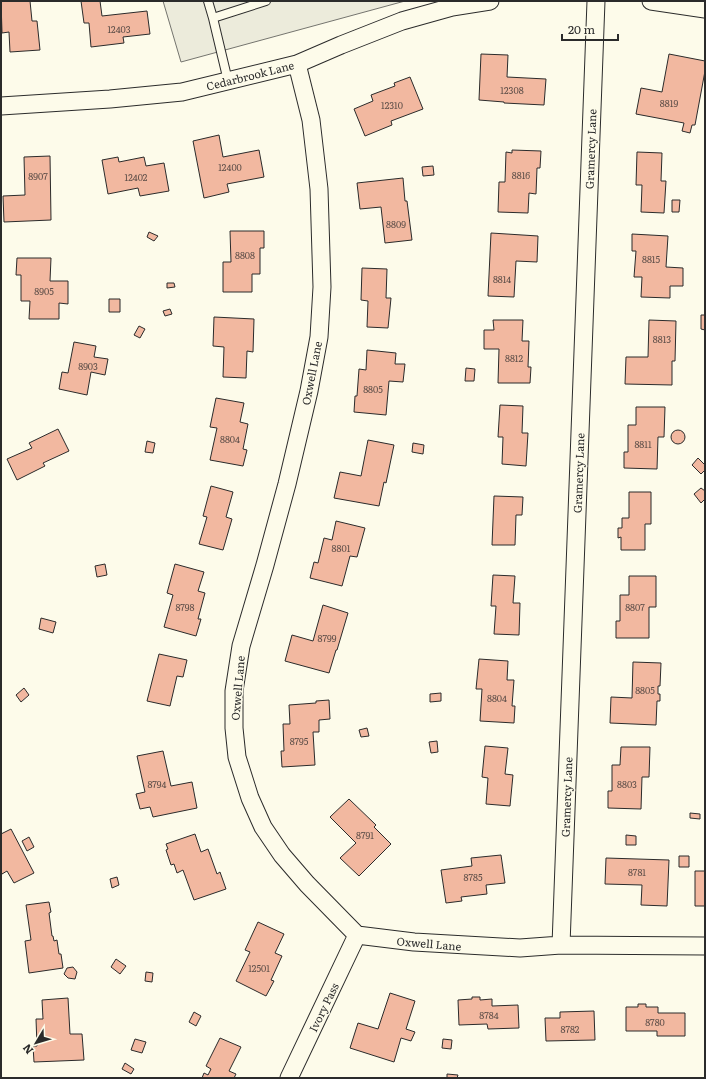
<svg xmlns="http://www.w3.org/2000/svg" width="706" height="1079" font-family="Literata,serif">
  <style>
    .green { fill: #ecebdb; stroke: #74746e }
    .building { fill: #f2b8a0; stroke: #2b2b2b }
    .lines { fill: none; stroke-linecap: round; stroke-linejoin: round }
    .service-casing { stroke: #2b2b2b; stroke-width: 10 }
    .minor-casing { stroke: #2b2b2b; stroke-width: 19 }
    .service { stroke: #fdfbea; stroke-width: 8 }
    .minor { stroke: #fdfbea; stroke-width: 17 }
    .labels { text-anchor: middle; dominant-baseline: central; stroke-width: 3; stroke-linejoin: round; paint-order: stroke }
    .number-label { font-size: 9px; fill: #5d4e48 }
    .street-label { font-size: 11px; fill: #2b2b2b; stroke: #fdfbea }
  </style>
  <rect width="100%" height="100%" fill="#fdfbea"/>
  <!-- green -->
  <path class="green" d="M 163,1 L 405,1 L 181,62 Z"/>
  <!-- building -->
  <path class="building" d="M 1,1 L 30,1 L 32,21 L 37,21 L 40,50 L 10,52 L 9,32 L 2,33 Z
    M 81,1 L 100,1 L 102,16 L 147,11 L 150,34 L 123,37 L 124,43 L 91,47 L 89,23 L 84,23 Z
    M 481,54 L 508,55 L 507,77 L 546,79 L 544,105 L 504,103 L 504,102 L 479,100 Z
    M 669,54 L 705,61 L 705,71 L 695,125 L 692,125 L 690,133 L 682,131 L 684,123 L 636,114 L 641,88 L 662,92 Z
    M 410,77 L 423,109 L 391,121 L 392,125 L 365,136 L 354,109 L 373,101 L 371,95 L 395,86 L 394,83 Z
    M 219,135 L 223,157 L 259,150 L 264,177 L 227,184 L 229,192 L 204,198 L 193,141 Z
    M 512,150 L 541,151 L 540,168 L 537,168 L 536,194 L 529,193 L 528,213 L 498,212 L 499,182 L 505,182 L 506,152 L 512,153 Z
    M 637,152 L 662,153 L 661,181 L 666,181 L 664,213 L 641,212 L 642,185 L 636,185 Z
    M 50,156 L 51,220 L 4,222 L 3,196 L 25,195 L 24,157 Z
    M 118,157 L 119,162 L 144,157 L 146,166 L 164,163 L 169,191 L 140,196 L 138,188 L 108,194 L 102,160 Z
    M 433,166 L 434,175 L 423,176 L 422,167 Z
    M 403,178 L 405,201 L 407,201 L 412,240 L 385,243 L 381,207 L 360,209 L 357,183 Z
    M 672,200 L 680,200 L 679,212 L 672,212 Z
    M 230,231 L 264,231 L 264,248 L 260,248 L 260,274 L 252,274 L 252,292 L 223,292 L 223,262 L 231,262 Z
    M 149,232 L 158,236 L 154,241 L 147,237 Z
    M 491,233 L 538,236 L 537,262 L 516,261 L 514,297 L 488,296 Z
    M 632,234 L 668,236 L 666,267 L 683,268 L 683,286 L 670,286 L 670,298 L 641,297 L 642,277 L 634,277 L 636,251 L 632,251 Z
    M 17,258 L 51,258 L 50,281 L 68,281 L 68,304 L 59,303 L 59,319 L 29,319 L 30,301 L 21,301 L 21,275 L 16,275 Z
    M 362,268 L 387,269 L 386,298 L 391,298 L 388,328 L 367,327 L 368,301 L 361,300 Z
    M 167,283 L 174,283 L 175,287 L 167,288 Z
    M 109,299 L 120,299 L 120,312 L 109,312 Z
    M 170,309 L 172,314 L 165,316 L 163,311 Z
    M 701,315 L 705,315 L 705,330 L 701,329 Z
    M 214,317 L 254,319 L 253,352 L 247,351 L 246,378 L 223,377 L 224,347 L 213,346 Z
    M 493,320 L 523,320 L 522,341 L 529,341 L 528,367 L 531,367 L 530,383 L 498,383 L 499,349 L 484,349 L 484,330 L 494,330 Z
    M 649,320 L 676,321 L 675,361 L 672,361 L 672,385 L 625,384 L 626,357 L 648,357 Z
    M 139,326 L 145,329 L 140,338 L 134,335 Z
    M 74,342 L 96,346 L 94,357 L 108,359 L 105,375 L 91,372 L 87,395 L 59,389 L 62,372 L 68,373 Z
    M 367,350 L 396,353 L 395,364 L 405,364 L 403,382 L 389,381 L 386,415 L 354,412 L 355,396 L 357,396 L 359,369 L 366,370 Z
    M 466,368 L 475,369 L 474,381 L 465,381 Z
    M 216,398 L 244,403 L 240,422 L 248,424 L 243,449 L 247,450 L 243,466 L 210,460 L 217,428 L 210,427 Z
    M 500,405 L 523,406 L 522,433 L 528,433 L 526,466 L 502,464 L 503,437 L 498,437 Z
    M 636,407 L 665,407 L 664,437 L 658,437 L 657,469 L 624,468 L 624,452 L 628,452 L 628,425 L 636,425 Z
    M 58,429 L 69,451 L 43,463 L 45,466 L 17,480 L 7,459 L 32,448 L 29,443 Z
    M671 437a7 7 0 1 1 14 0a7 7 0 1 1-14 0Z
    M 368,440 L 394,445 L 386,483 L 384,482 L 379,506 L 334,498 L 340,472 L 361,476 Z
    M 147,441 L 155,443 L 153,453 L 145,452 Z
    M 413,443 L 424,445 L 423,454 L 412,452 Z
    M 698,458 L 705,465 L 705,470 L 701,474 L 692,465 Z
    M 211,486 L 233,492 L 226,517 L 232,519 L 223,550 L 199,544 L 207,517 L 203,516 Z
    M 701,488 L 705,491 L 705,499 L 701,503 L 694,494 Z
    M 629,492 L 651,492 L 651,524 L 645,524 L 645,550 L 621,550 L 621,537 L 618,538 L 618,528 L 622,528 L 622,518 L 629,518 Z
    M 494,496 L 523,497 L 522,515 L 516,515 L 515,545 L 492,545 Z
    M 336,521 L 365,528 L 357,557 L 350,556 L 342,586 L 310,578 L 314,562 L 318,563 L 324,538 L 332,540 Z
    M 105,564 L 107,575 L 97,577 L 95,566 Z
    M 175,564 L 204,572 L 198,591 L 205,593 L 198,619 L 201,619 L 196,636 L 164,627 L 173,595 L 167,593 Z
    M 493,575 L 515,576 L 513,603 L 520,603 L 519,635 L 494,634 L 496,606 L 491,606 Z
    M 629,576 L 656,576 L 656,607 L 649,607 L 649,638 L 616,638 L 616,621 L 620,621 L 620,595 L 629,595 Z
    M 323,605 L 348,613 L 337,650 L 336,650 L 329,673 L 285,661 L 292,635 L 313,641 Z
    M 41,618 L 56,622 L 53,633 L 39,629 Z
    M 159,654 L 187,660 L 183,677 L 177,676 L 170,706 L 147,701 Z
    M 479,659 L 508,661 L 507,680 L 514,680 L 512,706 L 515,706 L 514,723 L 480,721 L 482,689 L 476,689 Z
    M 633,662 L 661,663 L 660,686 L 658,686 L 658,694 L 660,694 L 660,701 L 657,701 L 656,725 L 610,723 L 611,697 L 632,698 Z
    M 24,688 L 29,695 L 21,702 L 16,695 Z
    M 441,693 L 441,701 L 430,702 L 430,694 Z
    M 329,700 L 330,719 L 319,720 L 319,732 L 313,732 L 315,765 L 282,767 L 281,751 L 284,751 L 283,724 L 290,724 L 289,705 L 316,703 L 316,701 Z
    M 367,728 L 369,736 L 361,737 L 359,730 Z
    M 437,741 L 438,752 L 431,753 L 429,742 Z
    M 485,746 L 508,748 L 505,774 L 513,775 L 510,806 L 486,804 L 488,778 L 482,777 Z
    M 621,747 L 650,747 L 649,777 L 642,777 L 641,809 L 608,808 L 608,791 L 612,791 L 612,765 L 620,765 Z
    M 163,751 L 171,786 L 192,782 L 197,808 L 153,817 L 150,807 L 140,809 L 136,794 L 145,792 L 137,756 Z
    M 349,799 L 376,825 L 374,827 L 391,844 L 359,876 L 340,858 L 356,843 L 330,817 Z
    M 690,813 L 700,814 L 700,819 L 690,818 Z
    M 11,829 L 34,873 L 14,883 L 7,871 L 2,874 L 1,872 L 1,834 Z
    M 195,834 L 201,852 L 208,849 L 217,874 L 220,872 L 226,889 L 194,900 L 183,870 L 177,873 L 174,864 L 171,865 L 166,850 L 168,849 L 166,844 Z
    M 626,835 L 636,836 L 636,845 L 626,845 Z
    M 29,837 L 34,847 L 27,851 L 22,841 Z
    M 501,855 L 505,883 L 486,885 L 487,894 L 461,897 L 462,901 L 446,903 L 441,870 L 472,866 L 471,858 Z
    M 679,856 L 689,856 L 689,867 L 679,867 Z
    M 606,858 L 669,860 L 667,906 L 641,905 L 642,885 L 605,884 Z
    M 695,871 L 705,871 L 705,906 L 695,906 Z
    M 117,877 L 119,885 L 112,888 L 110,879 Z
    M 49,902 L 51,912 L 49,913 L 52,936 L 53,936 L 54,941 L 57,940 L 59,954 L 61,954 L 63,968 L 29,973 L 25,941 L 31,940 L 26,905 Z
    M 258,922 L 284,934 L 275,953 L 282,956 L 271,980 L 274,981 L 266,996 L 236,981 L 250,952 L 245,950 Z
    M 116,959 L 126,966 L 120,974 L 111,967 Z
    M 73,967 L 77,972 L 75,979 L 68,978 L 64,974 L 67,968 Z
    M 146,972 L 153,973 L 152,982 L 145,981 Z
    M 390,993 L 415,1001 L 406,1029 L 415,1032 L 411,1041 L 401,1038 L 394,1062 L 350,1048 L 358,1023 L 378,1029 Z
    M 472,997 L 480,997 L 480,1000 L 492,999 L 492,1006 L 518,1005 L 519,1028 L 488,1029 L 487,1024 L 459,1025 L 458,1000 L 472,999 Z
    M 68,998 L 70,1034 L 82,1034 L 84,1060 L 34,1062 L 33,1046 L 37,1046 L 36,1019 L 43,1019 L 42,1000 Z
    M 638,1004 L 646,1004 L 646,1007 L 658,1007 L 658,1013 L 685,1013 L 685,1036 L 657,1036 L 657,1031 L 626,1031 L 626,1007 L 638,1007 Z
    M 594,1011 L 595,1040 L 546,1041 L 545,1018 L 560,1018 L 560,1012 Z
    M 194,1012 L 201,1016 L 196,1026 L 189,1022 Z
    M 220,1038 L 241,1047 L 229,1071 L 236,1074 L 234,1078 L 202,1078 L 204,1073 L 208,1075 L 211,1069 L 206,1066 Z
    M 135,1039 L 146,1042 L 142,1053 L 131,1050 Z
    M 443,1039 L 452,1040 L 451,1049 L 442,1048 Z
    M 125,1063 L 134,1069 L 131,1074 L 122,1069 Z
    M 447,1074 L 458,1075 L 457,1078 L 447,1078 Z"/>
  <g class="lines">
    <defs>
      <path id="service" d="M 208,1 L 213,18 L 228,81
        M 213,18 L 266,1"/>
      <path id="minor" d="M 651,1 L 705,9
        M 297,64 L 311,120 L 319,189 L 322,287 L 319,337 L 309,391 L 287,484 L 265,565 L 241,646 L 234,691 L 234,728 L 237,757 L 250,798 L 263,827 L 282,855 L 307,884 L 357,935 L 414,942 L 520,948 L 561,945 L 705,946
        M 1,106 L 110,99 L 182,92 L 297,64 L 341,45 L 402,21 L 452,7 L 490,1
        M 561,945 L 596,1
        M 289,1078 L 357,935"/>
    </defs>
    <!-- service casing -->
    <use href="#service" class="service-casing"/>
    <!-- minor casing -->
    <use href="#minor" class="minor-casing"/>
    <!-- service -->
    <use href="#service" class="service"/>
    <!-- minor -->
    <use href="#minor" class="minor"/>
  </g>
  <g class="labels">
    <!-- number labels -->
    <g class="number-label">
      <text x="119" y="29">12403</text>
      <text x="512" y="90">12308</text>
      <text x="669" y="103">8819</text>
      <text x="392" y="105">12310</text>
      <text x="230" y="167">12400</text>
      <text x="521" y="175">8816</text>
      <text x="38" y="176">8907</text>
      <text x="136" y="177">12402</text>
      <text x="396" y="224">8809</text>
      <text x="245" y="255">8808</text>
      <text x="651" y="259">8815</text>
      <text x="502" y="279">8814</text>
      <text x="44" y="291">8905</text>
      <text x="662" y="339">8813</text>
      <text x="514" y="358">8812</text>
      <text x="88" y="366">8903</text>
      <text x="373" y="389">8805</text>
      <text x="230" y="439">8804</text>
      <text x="643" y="444">8811</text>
      <text x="341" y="548">8801</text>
      <text x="185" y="607">8798</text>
      <text x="635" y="607">8807</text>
      <text x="327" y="638">8799</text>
      <text x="645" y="690">8805</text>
      <text x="497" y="698">8804</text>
      <text x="299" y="741">8795</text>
      <text x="157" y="784">8794</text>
      <text x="627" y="784">8803</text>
      <text x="365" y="835">8791</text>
      <text x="637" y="872">8781</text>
      <text x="473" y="877">8785</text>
      <text x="259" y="968">12501</text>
      <text x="489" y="1015">8784</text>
      <text x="655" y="1022">8780</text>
      <text x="570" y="1029">8782</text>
    </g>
    <!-- street labels -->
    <g class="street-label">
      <text transform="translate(250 75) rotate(-14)">Cedarbrook Lane</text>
      <text transform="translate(590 149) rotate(-88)">Gramercy Lane</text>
      <text transform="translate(311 373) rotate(-79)">Oxwell Lane</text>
      <text transform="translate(578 473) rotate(-88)">Gramercy Lane</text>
      <text transform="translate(237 688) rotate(-85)">Oxwell Lane</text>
      <text transform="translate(566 797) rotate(-88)">Gramercy Lane</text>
      <text transform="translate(429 943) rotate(5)">Oxwell Lane</text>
      <text transform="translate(323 1007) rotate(-64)">Ivory Pass</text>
    </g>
  </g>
  <!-- border -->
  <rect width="706" height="1079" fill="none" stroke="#2b2b2b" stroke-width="4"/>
  <!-- north arrow -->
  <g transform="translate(36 1043) rotate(232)" stroke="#fdfbea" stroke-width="3" paint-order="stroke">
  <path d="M0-3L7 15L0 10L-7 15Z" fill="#2b2b2b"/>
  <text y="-6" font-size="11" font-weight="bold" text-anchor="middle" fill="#2b2b2b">N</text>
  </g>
  <!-- scale -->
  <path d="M562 34v6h56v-6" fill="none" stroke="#2b2b2b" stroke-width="2"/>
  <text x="568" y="34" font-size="12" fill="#2b2b2b" stroke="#fdfbea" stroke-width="3" paint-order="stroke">20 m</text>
</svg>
